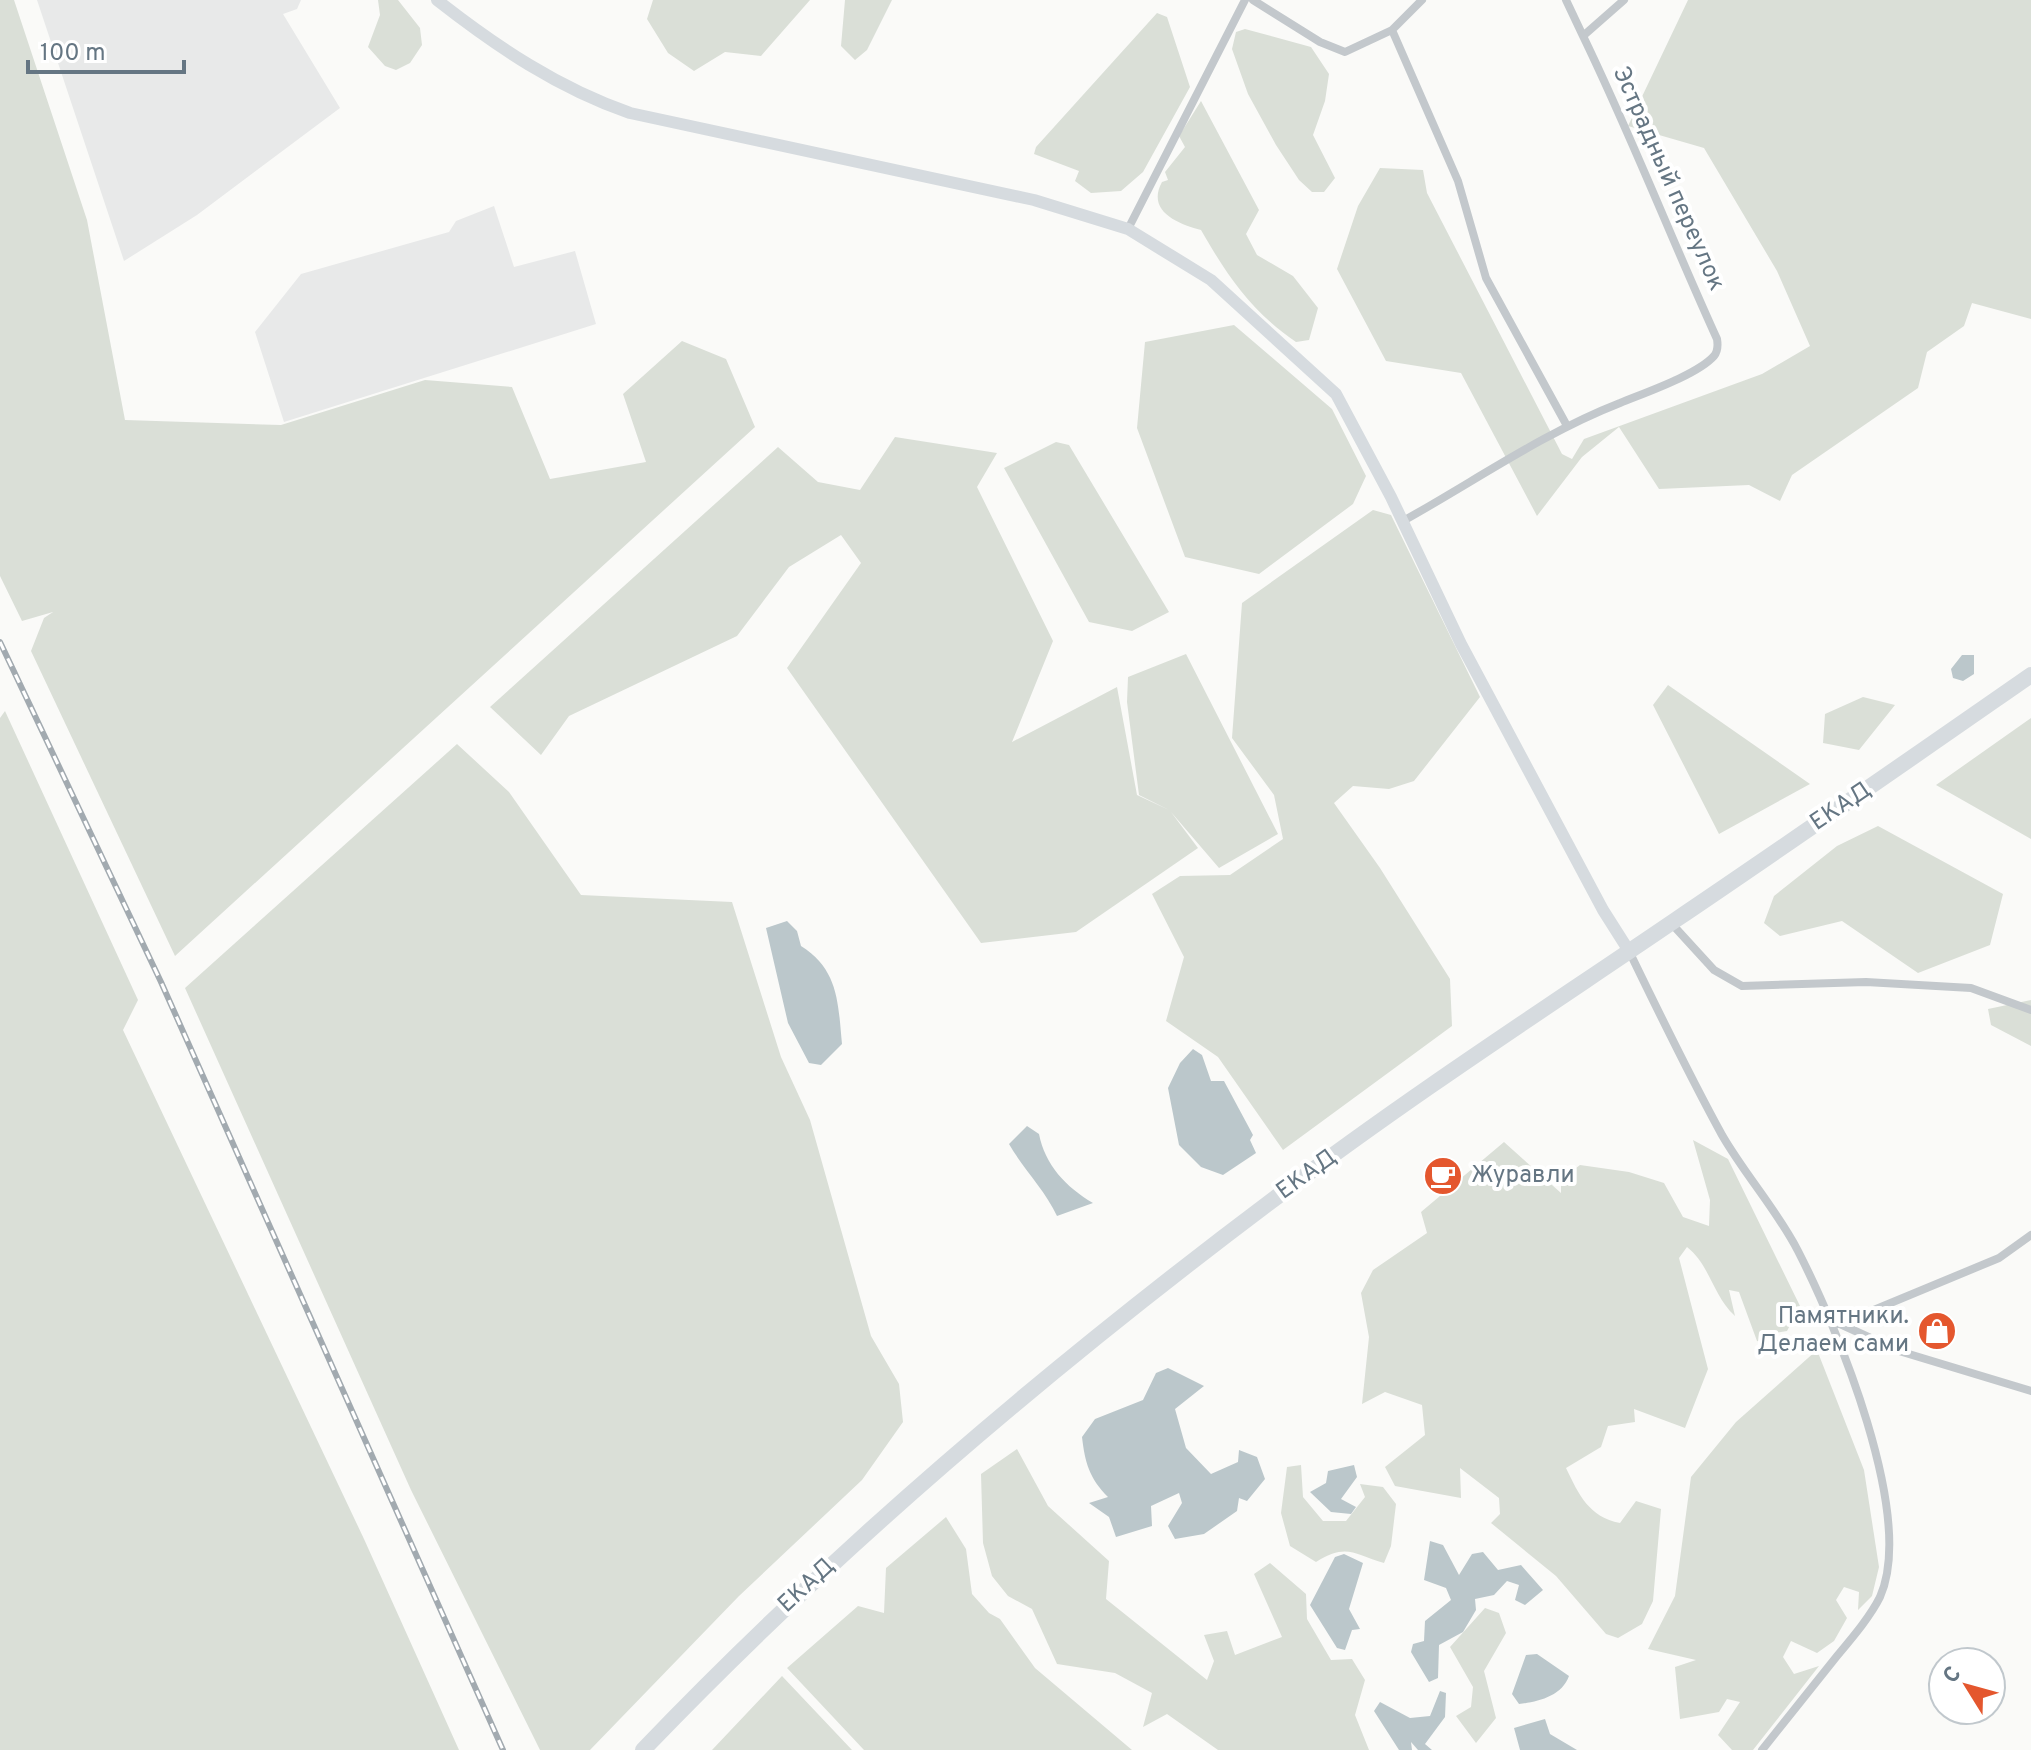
<svg xmlns="http://www.w3.org/2000/svg" width="2031" height="1750" font-family="Overpass,sans-serif">
  <style>
    .built { fill: #e8e9e9 }
    .green { fill: #dadfd7 }
    .water { fill: #bbc7cb }
    .lines { fill: none; stroke-linecap: round; stroke-linejoin: round }
    .street { stroke: #c3c8cc; stroke-width: 8 }
    .secondary { stroke: #d6dbdf; stroke-width: 12 }
    .highway { stroke: #d6dbdf; stroke-width: 16 }
    .rail-casing { stroke: #a2aab0; stroke-width: 6 }
    .rail { stroke: #fff; stroke-width: 3; stroke-dasharray: 9; stroke-linecap: butt }
    .labels { text-anchor: middle; dominant-baseline: central; stroke-width: 8; stroke-linejoin: round; paint-order: stroke }
    .street-label { font-size: 24px; fill: #657683; stroke: #fff }
    .poi-label { font-size: 24px; fill: #657683; stroke: #fff; text-anchor: start }
  </style>
  <rect width="100%" height="100%" fill="#fafaf8"/>
  <!-- built -->
  <path class="built" d="M 37,0 L 301,0 L 297,9 L 283,14 L 340,108 L 197,215 L 124,261 Z
    M 494,206 L 514,267 L 575,251 L 596,324 L 284,422 L 255,332 L 301,274 L 449,232 L 456,221 Z"/>
  <!-- green -->
  <path class="green" d="M 0,0 L 14,0 L 87,220 L 125,420 L 281,425 L 425,380 L 512,387 L 550,479 L 646,462 L 623,394 L 682,341 L 726,359 L 755,427 L 175,956 L 31,651 L 44,618 L 53,612 L 22,621 L 0,576 Z
    M 378,0 L 398,0 L 420,28 L 422,45 L 410,63 L 396,70 L 385,66 L 368,47 L 380,15 Z
    M 653,0 L 810,0 L 761,56 L 725,52 L 694,71 L 668,53 L 647,19 Z
    M 845,0 L 892,0 L 867,50 L 855,60 L 841,46 Z
    M 1688,0 L 2031,0 L 2031,319 L 1972,303 L 1964,326 L 1927,352 L 1918,388 L 1792,475 L 1780,501 L 1749,485 L 1659,489 L 1619,427 L 1582,457 L 1537,516 L 1461,373 L 1386,361 L 1337,269 L 1358,206 L 1380,168 L 1423,170 L 1427,193 L 1562,454 L 1572,459 L 1584,439 L 1762,374 L 1810,346 L 1777,271 L 1704,148 L 1628,126 Z
    M 1157,13 L 1167,17 L 1190,87 L 1143,172 L 1121,191 L 1091,193 L 1075,181 L 1079,171 L 1034,154 L 1036,147 Z
    M 1245,29 L 1311,47 L 1329,74 L 1325,101 L 1313,135 L 1335,178 L 1324,192 L 1312,192 L 1299,180 L 1276,145 L 1248,94 L 1232,49 L 1236,32 Z
    M 1201,101 L 1259,210 L 1246,234 L 1257,255 L 1293,276 L 1318,308 L 1309,340 L 1296,342 C 1251,311 1228,277 1201,230 C 1178,224 1146,211 1162,182 L 1168,180 L 1165,172 L 1185,147 L 1179,136 Z
    M 1234,325 L 1332,409 L 1366,476 L 1353,504 L 1259,574 L 1185,557 L 1137,428 L 1145,342 Z
    M 895,437 L 997,453 L 977,487 L 1053,641 L 1012,742 L 1117,687 L 1137,795 L 1169,810 L 1139,795 L 1127,702 L 1128,677 L 1186,654 L 1278,834 L 1219,868 L 1171,812 L 1198,848 L 1076,932 L 981,943 L 787,668 L 861,563 L 841,535 L 789,567 L 737,636 L 569,716 L 541,755 L 490,707 L 778,447 L 818,482 L 860,490 Z
    M 1056,442 L 1069,445 L 1169,612 L 1132,631 L 1089,622 L 1004,468 Z
    M 1373,510 L 1391,515 L 1480,697 L 1414,781 L 1389,789 L 1353,786 L 1334,803 L 1380,868 L 1450,979 L 1452,1026 L 1283,1150 L 1218,1057 L 1166,1021 L 1184,957 L 1152,894 L 1180,876 L 1230,875 L 1283,839 L 1274,795 L 1232,738 L 1242,603 Z
    M 1668,685 L 1810,784 L 1719,834 L 1653,705 Z
    M 1863,697 L 1895,705 L 1859,750 L 1823,743 L 1825,714 Z
    M 5,711 L 138,1000 L 123,1030 L 364,1539 L 459,1750 L 0,1750 L 0,718 Z
    M 2031,718 L 2031,839 L 1936,785 Z
    M 457,744 L 509,792 L 581,895 L 732,902 L 781,1057 L 810,1120 L 871,1336 L 899,1384 L 903,1422 L 862,1480 L 739,1596 L 590,1750 L 540,1750 L 411,1490 L 185,988 Z
    M 1878,826 L 2003,894 L 1990,945 L 1918,973 L 1842,921 L 1780,936 L 1764,923 L 1774,896 L 1837,846 Z
    M 2031,1000 L 2031,1046 L 1991,1025 L 1988,1009 Z
    M 1693,1140 L 1728,1159 L 1800,1306 L 1787,1331 L 1770,1334 L 1766,1343 L 1757,1341 L 1739,1292 L 1729,1290 L 1735,1316 C 1713,1296 1710,1265 1687,1247 L 1679,1258 L 1708,1369 L 1685,1428 L 1634,1409 L 1635,1422 L 1608,1426 L 1601,1447 L 1566,1468 C 1579,1495 1589,1517 1620,1523 L 1636,1501 L 1661,1509 L 1653,1601 L 1642,1624 L 1618,1638 L 1606,1634 L 1556,1576 L 1491,1523 L 1500,1514 L 1499,1498 L 1460,1468 L 1461,1498 L 1395,1486 L 1385,1467 L 1425,1435 L 1422,1405 L 1385,1392 L 1362,1404 L 1369,1337 L 1361,1293 L 1373,1270 L 1427,1233 L 1421,1212 L 1504,1142 L 1561,1193 L 1561,1179 L 1580,1165 L 1629,1172 L 1664,1183 L 1683,1217 L 1709,1226 L 1710,1200 Z
    M 1817,1350 L 1864,1470 L 1879,1567 L 1872,1596 L 1858,1610 L 1859,1592 L 1844,1587 L 1836,1600 L 1847,1618 L 1834,1641 L 1817,1653 L 1791,1641 L 1783,1657 L 1794,1674 L 1819,1666 L 1753,1750 L 1732,1750 L 1718,1735 L 1740,1702 L 1727,1699 L 1719,1712 L 1680,1719 L 1675,1667 L 1696,1660 L 1648,1649 L 1675,1596 L 1691,1477 L 1736,1422 Z
    M 1017,1449 L 1048,1506 L 1109,1561 L 1106,1599 L 1207,1680 L 1214,1661 L 1204,1635 L 1227,1631 L 1235,1655 L 1282,1637 L 1254,1574 L 1270,1563 L 1306,1594 L 1307,1619 L 1331,1660 L 1352,1659 L 1365,1680 L 1355,1715 L 1369,1750 L 1218,1750 L 1167,1714 L 1143,1727 L 1152,1693 L 1115,1673 L 1057,1664 L 1032,1609 L 1008,1596 L 992,1576 L 983,1543 L 981,1474 Z
    M 1301,1465 L 1303,1497 L 1323,1521 L 1346,1521 L 1365,1497 L 1360,1484 L 1383,1487 L 1396,1504 L 1391,1546 L 1384,1563 C 1353,1554 1347,1543 1316,1562 L 1290,1546 L 1281,1513 L 1287,1467 Z
    M 946,1517 L 966,1549 L 972,1594 L 989,1613 L 1000,1619 L 1035,1668 L 1132,1750 L 864,1750 L 787,1668 L 858,1606 L 884,1613 L 886,1568 Z
    M 1485,1608 L 1499,1613 L 1506,1633 L 1484,1671 L 1496,1718 L 1476,1743 L 1456,1716 L 1471,1707 L 1473,1687 L 1450,1647 Z
    M 782,1676 L 852,1750 L 712,1750 Z"/>
  <!-- water -->
  <path class="water" d="M 1962,655 L 1974,655 L 1974,674 L 1963,681 L 1953,678 L 1951,669 Z
    M 787,921 L 797,931 L 801,946 C 839,970 838,1003 842,1044 L 821,1065 L 809,1063 L 788,1023 L 766,928 Z
    M 1193,1049 L 1202,1055 L 1211,1081 L 1224,1081 L 1253,1135 L 1250,1140 L 1256,1153 L 1223,1175 L 1201,1167 L 1179,1145 L 1168,1088 L 1180,1063 Z
    M 1027,1126 L 1039,1134 C 1045,1165 1066,1187 1093,1203 L 1057,1216 C 1045,1190 1024,1170 1009,1144 Z
    M 1168,1368 L 1204,1386 L 1175,1409 L 1186,1448 L 1211,1474 L 1238,1462 L 1239,1450 L 1257,1457 L 1265,1479 L 1247,1501 L 1239,1498 L 1237,1511 L 1204,1534 L 1175,1539 L 1168,1526 L 1182,1503 L 1179,1493 L 1151,1506 L 1152,1526 L 1116,1537 L 1109,1517 L 1089,1503 L 1108,1497 C 1089,1478 1085,1462 1082,1437 L 1095,1419 L 1143,1400 L 1156,1373 Z
    M 1354,1465 L 1357,1477 L 1341,1499 L 1356,1507 L 1351,1514 L 1331,1512 L 1310,1492 L 1326,1483 L 1328,1471 Z
    M 1430,1541 L 1443,1545 L 1459,1575 L 1472,1554 L 1483,1552 L 1498,1570 L 1521,1565 L 1543,1590 L 1525,1605 L 1515,1600 L 1519,1585 L 1507,1581 L 1494,1595 L 1475,1599 L 1476,1610 L 1463,1632 L 1439,1645 L 1438,1678 L 1429,1682 L 1411,1652 L 1413,1644 L 1424,1641 L 1425,1621 L 1451,1600 L 1446,1588 L 1424,1580 Z
    M 1344,1554 L 1363,1563 L 1349,1609 L 1360,1629 L 1352,1630 L 1345,1650 L 1337,1648 L 1310,1605 L 1335,1557 Z
    M 1537,1654 L 1569,1676 C 1562,1696 1538,1702 1519,1704 L 1512,1694 L 1526,1655 Z
    M 1440,1691 L 1446,1693 L 1445,1717 L 1425,1744 L 1432,1750 L 1418,1750 L 1411,1742 L 1412,1750 L 1399,1750 L 1374,1711 L 1380,1702 L 1410,1718 L 1430,1716 Z
    M 1545,1719 L 1550,1734 L 1577,1750 L 1520,1750 L 1514,1728 Z"/>
  <g class="lines">
    <!-- street -->
    <path class="street" d="M 1253,0 L 1320,42 L 1345,52 L 1392,30 L 1422,0
      M 1566,0 L 1583,36 L 1624,0
      M 1392,30 L 1458,181 L 1486,278 L 1566,424
      M 1128,229 L 1245,0
      M 1403,521 C 1475,481 1543,433 1620,403 C 1644,393 1697,375 1714,356 C 1718,351 1718,345 1717,339 C 1671,238 1631,135 1583,36
      M 1671,923 L 1714,970 L 1742,986 L 1866,982 L 1971,988 L 2031,1010
      M 1629,951 C 1659,1013 1689,1075 1722,1135 C 1745,1175 1777,1210 1798,1251 C 1837,1327 1916,1516 1880,1597 C 1870,1617 1852,1638 1837,1656 C 1812,1687 1787,1719 1762,1750
      M 1830,1323 L 1840,1324 L 1999,1258 L 2031,1235
      M 1840,1324 L 1899,1351 L 2031,1391"/>
    <!-- secondary -->
    <path class="secondary" d="M 437,0 C 497,47 558,88 630,113 L 1034,200 L 1128,229 L 1211,280 L 1336,394 L 1391,497 L 1461,644 L 1603,910 L 1629,951"/>
    <!-- highway -->
    <path class="highway" d="M 643,1750 C 839,1545 1055,1363 1282,1193 C 1409,1097 1543,1010 1674,921 C 1794,840 1913,757 2031,675"/>
    <defs>
      <path id="rail" d="M 0,642 L 161,982 L 503,1750"/>
    </defs>
    <!-- rail casing -->
    <use href="#rail" class="rail-casing"/>
    <!-- rail -->
    <use href="#rail" class="rail"/>
  </g>
  <!-- icons -->
  <defs>
    <symbol id="cafe-disc" viewBox="-11 -11 22 22"><circle r="9.5" fill="#e4572e" stroke="#fff"/><path d="M-5.5-4.5H6V0H3Q3 3.5 0 3.5H-2.5Q-5.5 3.5-5.5 0ZM3-3.2v2h1.7v-2ZM-6 4.5H4V6H-6Z" fill="#fff"/></symbol>
    <symbol id="shop-disc" viewBox="-11 -11 22 22"><circle r="9.5" fill="#e4572e" stroke="#fff"/><path d="M-5-2.5h2.3a2.7 3.5 0 0 1 5.4 0H5L5.5 6h-11ZM-1.5-2.5h3a1.5 2.3 0 0 0-3 0Z" fill="#fff"/></symbol>
  </defs>
  <g fill-rule="evenodd">
    <use href="#cafe-disc" x="1421" y="1154" width="44" height="44"/>
    <use href="#shop-disc" x="1915" y="1309" width="44" height="44"/>
  </g>
  <g class="labels">
    <!-- street labels -->
    <g class="street-label">
      <text transform="translate(1668 179) rotate(66)">Эстрадный переулок</text>
      <text transform="translate(1841 807) rotate(-34)">ЕКАД</text>
      <text transform="translate(1307 1175) rotate(-36)">ЕКАД</text>
      <text transform="translate(807 1586) rotate(-43)">ЕКАД</text>
    </g>
    <!-- poi labels -->
    <g class="poi-label">
      <text x="1471" y="1176">Журавли</text>
      <text x="1909" y="1317" text-anchor="end">Памятники.<tspan x="1909" dy="28">Делаем сами</tspan></text>
    </g>
  </g>
  <!-- north arrow -->
  <g transform="translate(1967 1686) rotate(307)"><circle r="38" fill="#ffffff" stroke="#c1c8cd" stroke-width="2"/>
  <path d="M0-6L14 30L0 20L-14 30Z" fill="#e4572e"/>
  <text y="-12" font-size="22" font-weight="bold" text-anchor="middle" fill="#657683">С</text>
  </g>
  <!-- scale -->
  <path d="M28 60v12h156v-12" fill="none" stroke="#657683" stroke-width="4"/>
  <text x="40" y="60" font-size="24" fill="#657683" stroke="#ffffff" stroke-width="6" paint-order="stroke">100 m</text>
</svg>
